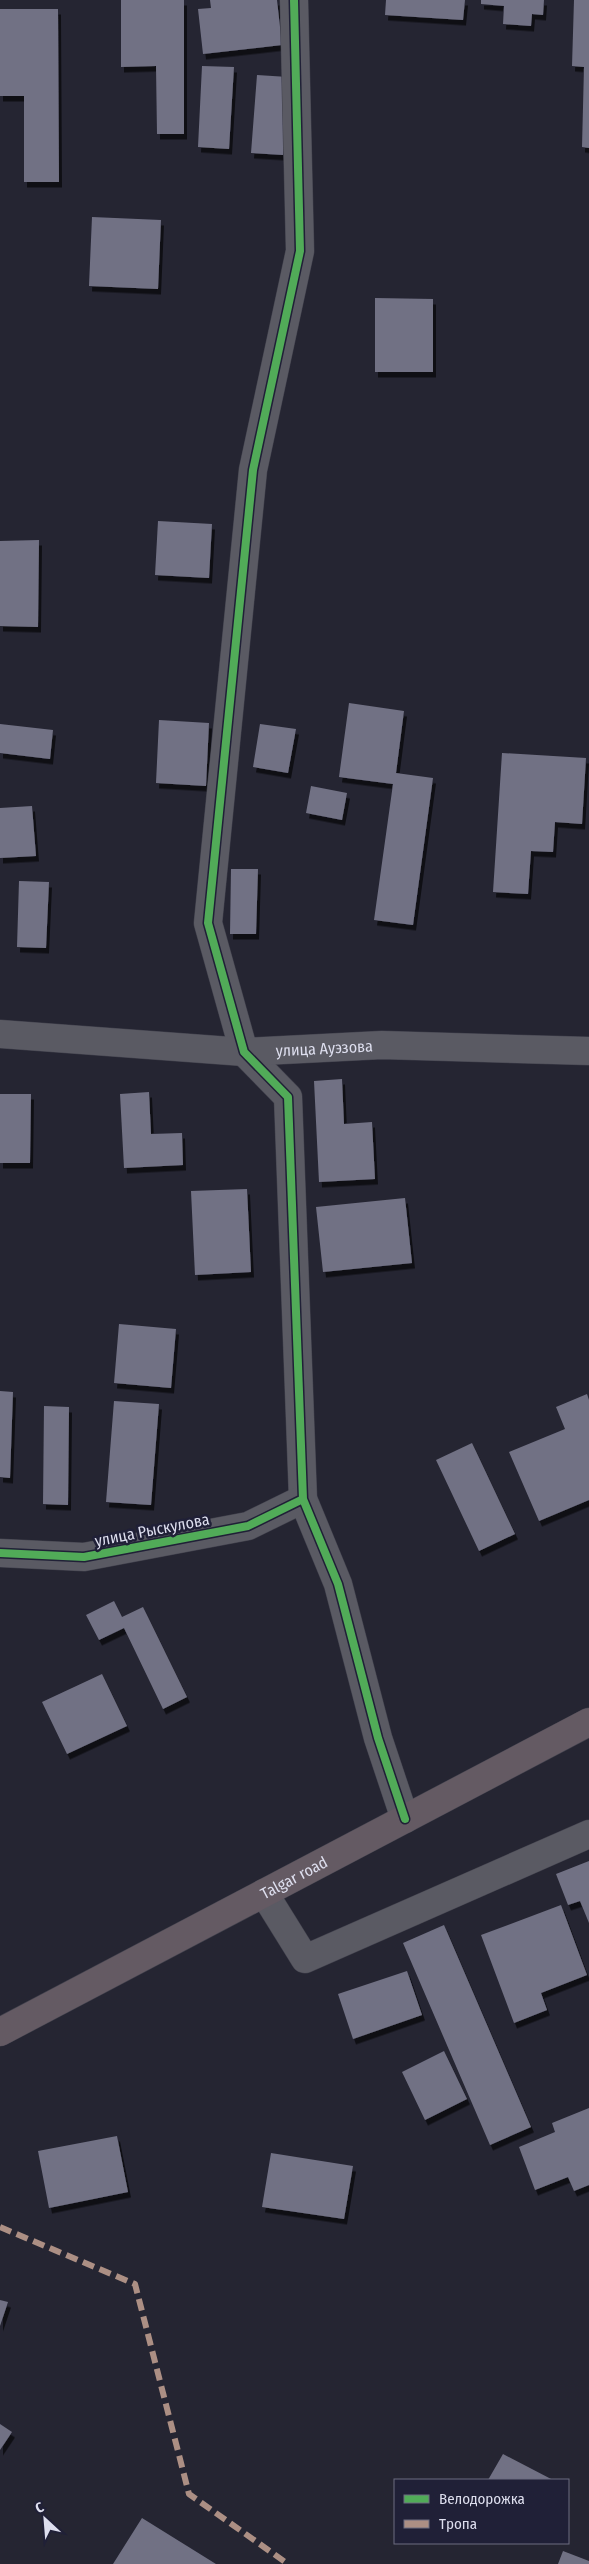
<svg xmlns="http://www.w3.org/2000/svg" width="589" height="2564" font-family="'Fira Sans Condensed',sans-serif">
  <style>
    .building { fill: #717184; filter: url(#shadow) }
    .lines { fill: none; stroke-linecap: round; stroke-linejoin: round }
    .minor-casing { stroke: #40404c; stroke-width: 29 }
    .primary-casing { stroke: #40404c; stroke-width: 29 }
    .minor { stroke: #5a5a63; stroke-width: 28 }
    .primary { stroke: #645a63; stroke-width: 28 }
    .quiet { stroke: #ac8f84; stroke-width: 6; stroke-dasharray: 12 6; stroke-linecap: butt }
    .cycleway-casing { stroke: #202037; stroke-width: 11 }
    .cycleway { stroke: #51ab58; stroke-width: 8 }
    .labels { text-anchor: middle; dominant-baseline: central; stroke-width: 5; stroke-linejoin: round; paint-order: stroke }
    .street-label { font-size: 16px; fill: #dddeee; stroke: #202037 }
  </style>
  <defs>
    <filter id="shadow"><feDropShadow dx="3" dy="5.5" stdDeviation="0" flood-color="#0009"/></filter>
  </defs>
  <rect width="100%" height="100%" fill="#252532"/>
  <!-- building -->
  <path class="building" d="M 121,0 L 184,0 L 184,134 L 157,134 L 156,66 L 121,67 Z
    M 210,0 L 277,0 L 282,45 L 203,54 L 198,9 L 211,8 Z
    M 386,0 L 465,0 L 463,20 L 385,15 Z
    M 481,0 L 544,0 L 543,15 L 532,14 L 531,26 L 503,24 L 504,6 L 481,4 Z
    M 574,0 L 589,0 L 589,148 L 582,147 L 584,67 L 572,66 Z
    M 0,9 L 58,9 L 59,182 L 24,182 L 24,96 L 0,96 Z
    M 202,66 L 234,67 L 229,149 L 198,147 Z
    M 257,75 L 288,77 L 283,155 L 251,153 Z
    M 92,217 L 161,220 L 158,289 L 89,286 Z
    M 375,298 L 433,299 L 433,372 L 375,372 Z
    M 158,521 L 212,524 L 209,578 L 155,575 Z
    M 39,540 L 38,627 L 0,626 L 0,541 Z
    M 349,703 L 404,711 L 396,773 L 433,778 L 413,925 L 374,920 L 393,784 L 339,777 Z
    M 159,720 L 209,723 L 206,786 L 156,783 Z
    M 0,724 L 53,730 L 50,759 L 0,753 Z
    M 260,724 L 296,729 L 288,773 L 253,767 Z
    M 502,753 L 586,758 L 582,824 L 555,822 L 553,852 L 531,851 L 528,894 L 493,892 Z
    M 311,786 L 347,793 L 342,820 L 306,813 Z
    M 32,806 L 36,856 L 0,858 L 0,808 Z
    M 231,869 L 258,869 L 256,934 L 230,934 Z
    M 19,881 L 49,882 L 46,948 L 17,947 Z
    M 342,1079 L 344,1124 L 372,1122 L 375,1179 L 319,1182 L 314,1081 Z
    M 149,1092 L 151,1134 L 182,1133 L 183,1165 L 124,1168 L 120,1094 Z
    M 0,1094 L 31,1094 L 30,1163 L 0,1163 Z
    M 247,1189 L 251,1272 L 195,1275 L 191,1191 Z
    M 405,1198 L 412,1263 L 323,1272 L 316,1207 Z
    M 119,1324 L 176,1329 L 171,1388 L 114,1383 Z
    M 0,1391 L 13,1392 L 10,1478 L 0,1477 Z
    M 587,1394 L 589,1400 L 589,1500 L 539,1521 L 509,1452 L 565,1429 L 556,1407 Z
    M 114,1401 L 159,1404 L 151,1505 L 106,1502 Z
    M 44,1406 L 69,1407 L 68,1505 L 43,1504 Z
    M 472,1443 L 515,1534 L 479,1551 L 436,1460 Z
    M 114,1601 L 122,1617 L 143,1607 L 187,1697 L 163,1709 L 124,1628 L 99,1640 L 86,1615 Z
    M 102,1674 L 127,1726 L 67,1754 L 42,1702 Z
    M 589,1861 L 589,1923 L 580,1901 L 568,1905 L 556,1874 Z
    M 561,1905 L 587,1975 L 541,1993 L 547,2010 L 514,2023 L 481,1935 Z
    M 444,1925 L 531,2127 L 490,2145 L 403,1943 Z
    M 407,1971 L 422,2015 L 353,2039 L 338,1994 Z
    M 444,2051 L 467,2099 L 425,2120 L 402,2072 Z
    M 589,2108 L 589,2185 L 574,2191 L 568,2177 L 535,2190 L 519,2147 L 555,2132 L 552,2123 Z
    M 117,2136 L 128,2192 L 49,2208 L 38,2151 Z
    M 271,2153 L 353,2166 L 344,2219 L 262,2207 Z
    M 0,2300 L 8,2302 L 0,2326 Z
    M 0,2424 L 12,2432 L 0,2450 Z
    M 503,2454 L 553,2480 L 488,2480 Z
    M 142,2518 L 216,2564 L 113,2564 Z
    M 563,2551 L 589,2561 L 589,2564 L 558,2564 Z"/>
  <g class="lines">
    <defs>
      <g id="minor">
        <path d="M 294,0 L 300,251 L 253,470 L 208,923 L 244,1052 L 288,1097 L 303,1499 L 338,1584 L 378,1738 L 405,1819"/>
        <path id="s1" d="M 0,1034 L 244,1052 L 382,1045 L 589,1051"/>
        <path d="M 0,1553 L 84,1557 L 248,1526 L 303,1499"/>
        <path d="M 264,1893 L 305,1959 L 589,1834"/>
      </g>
      <g id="primary">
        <path id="s2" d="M 0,2032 L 589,1722"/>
      </g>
    </defs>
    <!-- minor casing -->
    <use href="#minor" class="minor-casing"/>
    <!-- primary casing -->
    <use href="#primary" class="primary-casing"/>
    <!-- minor -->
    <use href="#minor" class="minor"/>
    <!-- primary -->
    <use href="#primary" class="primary"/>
    <!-- quiet -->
    <path class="quiet" d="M 0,2227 L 135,2284 L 189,2494 L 288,2564"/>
    <defs>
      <path id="cycleway" d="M 294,0 L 300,251 L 253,470 L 208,923 L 244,1052 L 288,1097 L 303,1499 L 338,1584 L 378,1738 L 405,1819
        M 0,1553 L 84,1557 L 248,1526 L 303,1499"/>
    </defs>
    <!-- cycleway casing -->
    <use href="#cycleway" class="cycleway-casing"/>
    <!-- cycleway -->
    <use href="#cycleway" class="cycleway"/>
  </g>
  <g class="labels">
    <!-- street labels -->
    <g class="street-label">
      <text stroke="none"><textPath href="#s1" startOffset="325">улица Ауэзова</textPath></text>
      <text transform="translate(152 1530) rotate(-11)">улица Рыскулова</text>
      <text stroke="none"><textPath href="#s2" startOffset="332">Talgar road</textPath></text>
    </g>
  </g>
  <!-- legend -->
  <rect x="394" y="2479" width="175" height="65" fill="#202037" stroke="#6c6c80"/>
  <rect x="404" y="2495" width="25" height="8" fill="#51ab58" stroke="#6c6c80"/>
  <text x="439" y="2504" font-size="15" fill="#dddeee">Велодорожка</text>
  <rect x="404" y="2520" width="25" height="8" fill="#ac8f84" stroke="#6c6c80"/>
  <text x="439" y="2529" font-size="15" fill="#dddeee">Тропа</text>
  <!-- north arrow -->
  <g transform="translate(45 2519) rotate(334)" stroke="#202037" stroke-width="4" paint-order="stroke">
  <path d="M0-4L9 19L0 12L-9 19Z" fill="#dddeee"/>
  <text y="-8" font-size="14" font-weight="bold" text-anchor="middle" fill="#dddeee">С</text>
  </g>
</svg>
